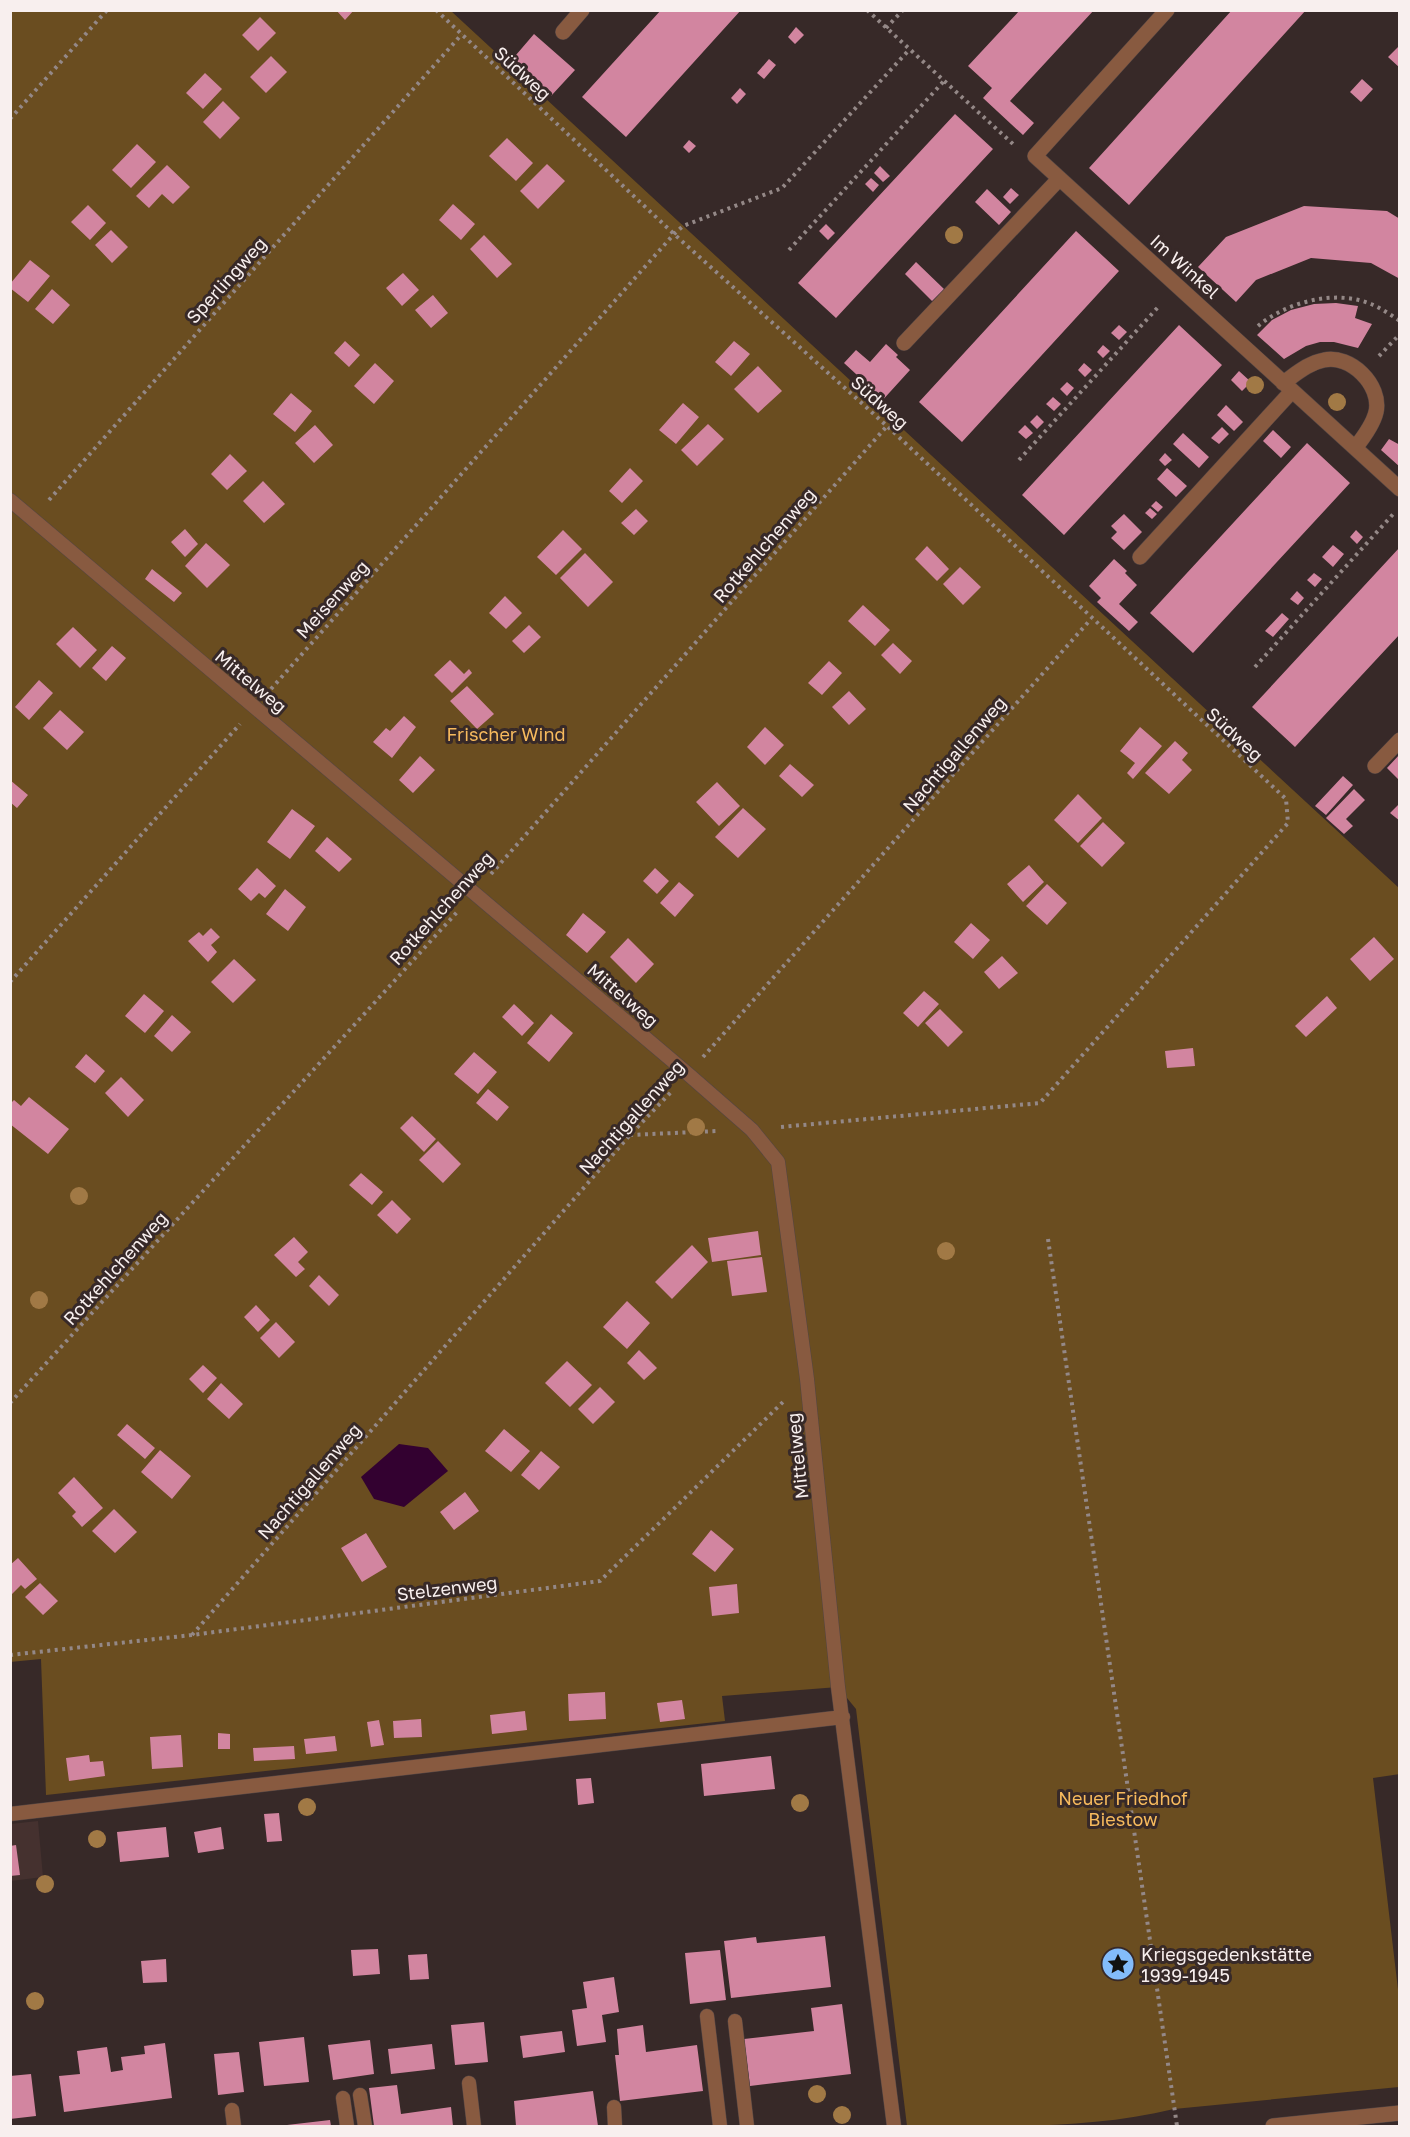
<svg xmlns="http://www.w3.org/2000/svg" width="1410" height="2137" font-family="'Golos Text',sans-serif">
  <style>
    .built { fill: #45312f }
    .green { fill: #6a4d20 }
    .water { fill: #330130 }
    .building { fill: #d285a0 }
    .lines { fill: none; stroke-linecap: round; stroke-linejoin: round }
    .service-casing { stroke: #524544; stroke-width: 15 }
    .minor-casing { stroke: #524544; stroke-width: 16 }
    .path { stroke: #948887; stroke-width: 4; stroke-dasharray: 3 4.5; stroke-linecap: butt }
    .service { stroke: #885a40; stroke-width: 14 }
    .minor { stroke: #885a40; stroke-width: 15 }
    .tree { fill: #a17945 }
    .labels { text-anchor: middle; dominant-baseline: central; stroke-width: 6; stroke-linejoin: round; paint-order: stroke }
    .street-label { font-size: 18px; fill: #f8efee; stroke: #372928 }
    .park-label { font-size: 18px; fill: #f7ba5d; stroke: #372928 }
    .poi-label { font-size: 18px; fill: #f8efee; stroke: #372928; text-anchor: start }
  </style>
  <rect width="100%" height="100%" fill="#372928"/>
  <!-- built -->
  <path class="built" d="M 38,1821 L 43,1877 L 11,1881 L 10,1824 Z"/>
  <!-- green -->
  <path class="green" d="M 10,11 L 451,11 L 1399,888 L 1400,1774 L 1373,1778 L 1399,1998 L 1399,2087 L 1174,2109 C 1087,2130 996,2126 907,2126 L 856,1709 L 838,1687 L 722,1696 L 725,1721 L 46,1795 L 41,1659 L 10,1662 Z"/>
  <!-- water -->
  <path class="water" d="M 399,1444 L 428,1448 L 448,1471 L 404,1507 L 374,1499 L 361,1477 Z"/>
  <!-- building -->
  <path class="building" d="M 336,10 L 354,10 L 345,20 Z
    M 661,10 L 741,10 L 626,137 L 582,97 Z
    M 1020,10 L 1094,10 L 1010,101 L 1034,123 L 1023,135 L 983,98 L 992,88 L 968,66 Z
    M 1232,10 L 1306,10 L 1129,205 L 1089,168 Z
    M 260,17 L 276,33 L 258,51 L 242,35 Z
    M 796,27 L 804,35 L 795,44 L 788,37 Z
    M 534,34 L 575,70 L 551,96 L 510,62 Z
    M 1400,45 L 1400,68 L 1388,57 Z
    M 271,56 L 287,72 L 266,93 L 250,77 Z
    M 769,59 L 776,65 L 764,79 L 757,73 Z
    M 205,73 L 222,89 L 203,109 L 186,93 Z
    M 1362,79 L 1373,89 L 1361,102 L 1350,92 Z
    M 740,88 L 746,94 L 737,104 L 731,98 Z
    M 223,101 L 240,118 L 220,139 L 203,122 Z
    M 955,114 L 993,149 L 836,318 L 798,283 Z
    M 507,138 L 533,163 L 516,181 L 489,156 Z
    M 689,140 L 696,146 L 689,153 L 683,147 Z
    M 137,144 L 156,162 L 131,188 L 112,170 Z
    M 547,164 L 565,181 L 538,209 L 520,191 Z
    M 167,165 L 190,187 L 173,204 L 162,194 L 149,208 L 136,196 Z
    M 880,166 L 890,176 L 883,182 L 874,173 Z
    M 871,178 L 879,185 L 873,192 L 865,184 Z
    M 1011,188 L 1019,195 L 1010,204 L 1003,197 Z
    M 987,189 L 1011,212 L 999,225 L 975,202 Z
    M 453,204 L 475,224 L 461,240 L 439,220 Z
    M 88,205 L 106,223 L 90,240 L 71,222 Z
    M 1304,206 L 1387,211 L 1400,219 L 1400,279 L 1371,263 L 1311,258 L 1256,280 L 1236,302 L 1198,267 L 1226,237 Z
    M 826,224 L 835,233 L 828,240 L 819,231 Z
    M 111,230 L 128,247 L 112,263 L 95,245 Z
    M 1076,231 L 1119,271 L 962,442 L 919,402 Z
    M 484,235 L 512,264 L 497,278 L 470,249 Z
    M 30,260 L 50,276 L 28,302 L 10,288 L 10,284 Z
    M 916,262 L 944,289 L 932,301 L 905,274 Z
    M 403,273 L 419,290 L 402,306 L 386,288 Z
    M 52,289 L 70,305 L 53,324 L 35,309 Z
    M 433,295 L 448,313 L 431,328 L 415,310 Z
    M 1336,303 L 1358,306 L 1355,318 L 1372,324 L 1358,348 L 1334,342 L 1320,342 L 1306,346 L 1284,359 L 1257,335 L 1272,320 L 1291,310 L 1314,304 Z
    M 1119,325 L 1127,332 L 1119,340 L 1111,333 Z
    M 1179,325 L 1222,365 L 1064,535 L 1022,495 Z
    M 345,341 L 360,355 L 349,367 L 334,353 Z
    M 734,341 L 750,354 L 731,376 L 715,362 Z
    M 886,344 L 898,355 L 896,357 L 910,370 L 880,403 L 866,390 L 869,386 L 844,363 L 856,350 L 870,362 Z
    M 1103,345 L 1110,351 L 1103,358 L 1097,352 Z
    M 375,363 L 394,381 L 374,404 L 354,386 Z
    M 1084,363 L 1092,370 L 1085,377 L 1078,370 Z
    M 758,366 L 782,391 L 758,413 L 734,389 Z
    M 1239,371 L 1251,382 L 1242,391 L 1231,380 Z
    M 1067,382 L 1074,388 L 1067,396 L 1060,389 Z
    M 291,393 L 312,411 L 295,432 L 273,414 Z
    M 1053,397 L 1061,404 L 1054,411 L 1046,404 Z
    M 683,403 L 699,417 L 676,444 L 659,430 Z
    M 1226,405 L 1243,422 L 1234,431 L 1217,415 Z
    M 1037,415 L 1044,422 L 1037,429 L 1030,422 Z
    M 708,424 L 724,439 L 697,466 L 681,450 Z
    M 315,425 L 333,445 L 314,463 L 295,443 Z
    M 1025,425 L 1033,433 L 1026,439 L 1018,432 Z
    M 1222,427 L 1229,434 L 1219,444 L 1211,438 Z
    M 1273,430 L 1291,447 L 1281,458 L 1263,441 Z
    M 1183,433 L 1209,457 L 1199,468 L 1173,444 Z
    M 1389,439 L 1400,445 L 1400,467 L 1381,450 Z
    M 1307,443 L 1350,483 L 1193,653 L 1150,613 Z
    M 1165,453 L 1172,460 L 1165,466 L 1159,460 Z
    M 230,454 L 247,471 L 227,490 L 211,474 Z
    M 630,468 L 643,481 L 622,503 L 609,491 Z
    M 1167,468 L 1187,486 L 1176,497 L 1157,479 Z
    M 263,481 L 285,504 L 264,523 L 243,501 Z
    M 1156,501 L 1163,507 L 1158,512 L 1151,506 Z
    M 1150,508 L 1157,514 L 1152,519 L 1145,513 Z
    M 636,509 L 648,521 L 634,535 L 621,523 Z
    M 1124,514 L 1142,532 L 1124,550 L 1111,538 L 1117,532 L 1111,526 Z
    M 185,529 L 198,544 L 185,557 L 171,542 Z
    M 563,530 L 582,549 L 556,575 L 537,557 Z
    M 1356,530 L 1363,537 L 1357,544 L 1350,537 Z
    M 206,543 L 230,565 L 207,588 L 185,566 Z
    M 1333,545 L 1344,554 L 1333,567 L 1322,557 Z
    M 927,546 L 949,569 L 937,581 L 915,559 Z
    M 1400,547 L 1400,634 L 1295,747 L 1252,707 Z
    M 585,553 L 613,582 L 588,607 L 560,578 Z
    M 1114,559 L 1127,571 L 1125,573 L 1137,585 L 1119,604 L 1138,622 L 1129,631 L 1097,602 L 1101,598 L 1089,586 Z
    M 960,567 L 981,587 L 963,605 L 943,584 Z
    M 152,569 L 182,593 L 174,602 L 145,579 Z
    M 1314,573 L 1322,579 L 1315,587 L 1307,580 Z
    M 1297,591 L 1304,598 L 1298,605 L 1290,599 Z
    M 505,596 L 522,613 L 506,629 L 489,613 Z
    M 863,605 L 890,630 L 875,646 L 848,621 Z
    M 1282,613 L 1289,619 L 1273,637 L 1265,631 Z
    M 529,625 L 541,637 L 524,653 L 512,641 Z
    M 73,627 L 97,650 L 80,668 L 56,644 Z
    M 893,643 L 912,661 L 900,674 L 881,655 Z
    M 112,646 L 126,658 L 106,681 L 92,668 Z
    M 450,660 L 464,674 L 469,669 L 472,673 L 452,693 L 434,675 Z
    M 829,661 L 842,673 L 822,695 L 808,683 Z
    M 39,680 L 53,693 L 29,720 L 15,707 Z
    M 467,686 L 494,714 L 477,729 L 450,701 Z
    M 849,691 L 866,709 L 849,725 L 832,707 Z
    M 60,710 L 84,732 L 67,750 L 43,728 Z
    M 404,716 L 416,727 L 392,758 L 373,742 L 386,728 L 390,731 Z
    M 765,727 L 784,745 L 765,765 L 747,747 Z
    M 1140,727 L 1162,746 L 1133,779 L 1127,773 L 1135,763 L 1120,751 Z
    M 1175,741 L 1188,753 L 1182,760 L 1192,770 L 1169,794 L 1145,773 Z
    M 1400,754 L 1400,781 L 1387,768 Z
    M 420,756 L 435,770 L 413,793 L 399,780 Z
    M 790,764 L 814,785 L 802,797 L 779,776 Z
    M 1343,776 L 1353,785 L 1326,815 L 1315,806 Z
    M 10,780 L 28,795 L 17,808 L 10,802 Z
    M 717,782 L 740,806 L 719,826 L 696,802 Z
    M 1354,789 L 1365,800 L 1346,819 L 1353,826 L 1344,834 L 1326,818 Z
    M 1078,794 L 1102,818 L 1078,843 L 1054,820 Z
    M 1400,803 L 1400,821 L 1390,813 Z
    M 743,808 L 766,829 L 738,858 L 715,837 Z
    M 292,809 L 315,826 L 290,859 L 267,842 Z
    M 1103,822 L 1125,843 L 1102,867 L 1080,846 Z
    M 327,837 L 352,859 L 339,872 L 315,851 Z
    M 1029,865 L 1044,882 L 1023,902 L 1007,884 Z
    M 257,868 L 276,886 L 265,898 L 259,893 L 251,901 L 238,889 Z
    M 655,868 L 669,881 L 657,894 L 643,881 Z
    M 679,882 L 694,895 L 675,917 L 660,903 Z
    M 1047,884 L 1067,903 L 1047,925 L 1026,906 Z
    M 285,889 L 306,907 L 288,931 L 266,914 Z
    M 583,913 L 606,932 L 587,953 L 566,935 Z
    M 971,923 L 990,940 L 973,959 L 954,942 Z
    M 211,928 L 220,937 L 211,945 L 217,952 L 208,962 L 188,941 L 199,932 L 203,936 Z
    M 1374,937 L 1394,959 L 1370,981 L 1350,959 Z
    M 628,938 L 654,964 L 636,983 L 610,957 Z
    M 1002,956 L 1018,973 L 999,989 L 984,972 Z
    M 234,959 L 256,980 L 233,1003 L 211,982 Z
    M 924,991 L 939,1004 L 918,1027 L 903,1013 Z
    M 144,994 L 164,1011 L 145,1033 L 125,1016 Z
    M 1327,996 L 1337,1008 L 1306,1037 L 1295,1026 Z
    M 514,1004 L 534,1023 L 522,1036 L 502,1017 Z
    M 940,1009 L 963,1032 L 948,1047 L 925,1023 Z
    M 551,1014 L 573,1033 L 549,1062 L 527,1043 Z
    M 172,1015 L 191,1032 L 172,1052 L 154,1036 Z
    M 1193,1048 L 1195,1066 L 1167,1068 L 1165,1051 Z
    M 474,1052 L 497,1072 L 478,1094 L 454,1074 Z
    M 86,1054 L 105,1071 L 95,1083 L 75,1067 Z
    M 121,1077 L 144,1100 L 128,1117 L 105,1093 Z
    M 488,1089 L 509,1107 L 497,1121 L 476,1103 Z
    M 29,1097 L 69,1129 L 48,1154 L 10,1124 L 10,1104 L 14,1100 L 21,1106 Z
    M 412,1116 L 436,1139 L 424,1152 L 400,1128 Z
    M 438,1141 L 461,1164 L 443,1183 L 419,1160 Z
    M 361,1173 L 383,1192 L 372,1205 L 349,1185 Z
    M 392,1200 L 411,1219 L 397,1234 L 377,1215 Z
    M 758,1231 L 761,1255 L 712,1262 L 708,1238 Z
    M 294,1237 L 308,1252 L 298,1262 L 305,1269 L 296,1277 L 274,1255 Z
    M 692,1245 L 708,1262 L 672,1299 L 655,1282 Z
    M 762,1257 L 767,1292 L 732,1296 L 727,1261 Z
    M 319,1275 L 339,1295 L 329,1306 L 309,1286 Z
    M 627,1301 L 650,1323 L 627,1349 L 603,1327 Z
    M 256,1305 L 270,1320 L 258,1332 L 244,1317 Z
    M 276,1322 L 295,1342 L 279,1358 L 260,1338 Z
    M 639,1350 L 657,1368 L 644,1380 L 627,1363 Z
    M 567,1361 L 592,1385 L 570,1407 L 545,1383 Z
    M 203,1365 L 217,1378 L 203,1393 L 189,1379 Z
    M 221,1383 L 243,1404 L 229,1419 L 207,1399 Z
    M 600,1387 L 615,1402 L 593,1424 L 578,1409 Z
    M 127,1424 L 155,1448 L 145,1459 L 117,1435 Z
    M 504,1429 L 530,1451 L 511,1472 L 485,1451 Z
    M 160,1450 L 191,1476 L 172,1499 L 141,1472 Z
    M 541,1451 L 560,1467 L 539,1490 L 521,1475 Z
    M 74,1477 L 103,1508 L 82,1527 L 72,1516 L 76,1512 L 58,1493 Z
    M 465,1492 L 479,1511 L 454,1530 L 440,1512 Z
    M 114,1509 L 137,1532 L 115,1553 L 92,1531 Z
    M 711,1530 L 734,1549 L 715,1572 L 692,1554 Z
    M 366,1533 L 387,1567 L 362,1582 L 341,1548 Z
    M 18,1558 L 37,1579 L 25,1589 L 21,1585 L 10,1596 L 10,1565 Z
    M 40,1583 L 58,1601 L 43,1615 L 25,1597 Z
    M 737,1584 L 739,1613 L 712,1616 L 709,1587 Z
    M 605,1692 L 606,1719 L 569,1721 L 568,1694 Z
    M 682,1700 L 685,1719 L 660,1722 L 657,1703 Z
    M 525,1711 L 527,1730 L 492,1734 L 490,1715 Z
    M 421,1719 L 422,1737 L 394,1738 L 393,1721 Z
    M 379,1720 L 384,1745 L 371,1747 L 367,1722 Z
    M 218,1733 L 230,1734 L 230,1749 L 218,1749 Z
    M 181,1735 L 183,1767 L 152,1769 L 150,1737 Z
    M 335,1736 L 337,1751 L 306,1754 L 304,1739 Z
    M 294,1746 L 295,1759 L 254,1761 L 253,1748 Z
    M 89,1755 L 90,1762 L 103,1761 L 105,1776 L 69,1781 L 66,1758 Z
    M 771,1756 L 775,1789 L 704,1796 L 701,1764 Z
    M 591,1778 L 594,1803 L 578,1805 L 576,1779 Z
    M 279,1813 L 282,1841 L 267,1842 L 264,1814 Z
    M 166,1827 L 169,1857 L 120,1862 L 117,1832 Z
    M 221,1827 L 224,1849 L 198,1853 L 194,1832 Z
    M 16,1845 L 20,1875 L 10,1876 L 10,1846 Z
    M 825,1936 L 831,1987 L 731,1998 L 724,1941 L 756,1937 L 757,1943 Z
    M 378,1949 L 380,1974 L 353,1976 L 351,1950 Z
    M 720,1950 L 726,2000 L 690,2004 L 685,1953 Z
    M 427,1954 L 429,1979 L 410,1980 L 408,1955 Z
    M 166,1959 L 167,1982 L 143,1983 L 141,1961 Z
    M 614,1977 L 619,2012 L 602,2015 L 606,2042 L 577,2046 L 572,2010 L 587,2008 L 583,1982 Z
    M 842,2004 L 851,2074 L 750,2086 L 744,2039 L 814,2031 L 811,2008 Z
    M 484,2022 L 488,2062 L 455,2065 L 451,2025 Z
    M 643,2025 L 646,2052 L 697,2045 L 703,2091 L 620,2101 L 615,2055 L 619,2055 L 617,2029 Z
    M 562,2031 L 565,2052 L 523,2058 L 520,2036 Z
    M 304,2037 L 309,2082 L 264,2086 L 259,2042 Z
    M 370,2040 L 374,2074 L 333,2080 L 328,2045 Z
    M 165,2043 L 172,2098 L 64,2112 L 59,2076 L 80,2074 L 77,2051 L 107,2047 L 111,2072 L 123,2070 L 121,2057 L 145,2054 L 144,2046 Z
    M 432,2044 L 435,2069 L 391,2074 L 388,2049 Z
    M 239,2052 L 244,2092 L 218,2095 L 214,2054 Z
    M 31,2074 L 36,2116 L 10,2119 L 10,2076 Z
    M 397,2085 L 401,2114 L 451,2107 L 453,2126 L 374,2126 L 369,2088 Z
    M 593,2091 L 598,2126 L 516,2126 L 514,2101 Z
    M 330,2120 L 331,2126 L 287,2126 L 287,2125 Z"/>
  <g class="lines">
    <defs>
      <path id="service" d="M 10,500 L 688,1074 L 752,1130 L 778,1162 L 807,1379 L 838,1687 L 894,2126
        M 10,1814 L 843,1717
        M 707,2016 L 720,2126
        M 735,2021 L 747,2126
        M 469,2083 L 474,2126
        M 360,2095 L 365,2126
        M 343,2098 L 347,2126
        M 614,2107 L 615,2126
        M 232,2110 L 234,2126"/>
      <path id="minor" d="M 1167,10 L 1035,156 L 1400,489
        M 563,32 L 582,10
        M 904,343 L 1059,179
        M 1283,383 C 1296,374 1308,363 1324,360 C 1350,354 1382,385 1376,412 C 1373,425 1363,438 1355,448
        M 1140,557 L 1292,391
        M 1375,766 L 1400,740
        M 1273,2126 L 1400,2113"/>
    </defs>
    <!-- service casing -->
    <use href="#service" class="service-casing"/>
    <!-- minor casing -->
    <use href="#minor" class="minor-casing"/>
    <!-- path -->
    <path class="path" d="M 436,10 L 674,234 L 887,426 L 1286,799 L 1288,823 L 1040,1103 L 781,1127
      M 867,10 L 1013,144
      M 886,28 L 903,10
      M 10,119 L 107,10
      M 789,250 L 944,81
      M 1258,326 C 1287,302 1335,289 1371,304 C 1381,308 1391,315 1400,321
      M 1379,356 L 1400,334
      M 1019,460 L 1160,305
      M 49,500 L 462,34
      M 1255,667 L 1395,512
      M 271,689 L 674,234 L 683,226 L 782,188 L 909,50
      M 491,874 L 887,426
      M 10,982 L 240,724
      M 703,1057 L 1091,619
      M 630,1135 L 717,1131
      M 1048,1239 L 1177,2126
      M 10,1403 L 458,911
      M 192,1635 L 630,1135 L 672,1091
      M 10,1655 L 192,1635 L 600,1581 L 784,1401"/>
    <!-- service -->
    <use href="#service" class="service"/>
    <!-- minor -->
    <use href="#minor" class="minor"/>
  </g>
  <!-- trees -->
  <g class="tree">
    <circle cx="954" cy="235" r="9"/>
    <circle cx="1255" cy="385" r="9"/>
    <circle cx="1337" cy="402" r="9"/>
    <circle cx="696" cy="1127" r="9"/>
    <circle cx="79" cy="1196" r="9"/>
    <circle cx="946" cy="1251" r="9"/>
    <circle cx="39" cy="1300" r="9"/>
    <circle cx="800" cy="1803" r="9"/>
    <circle cx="307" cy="1807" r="9"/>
    <circle cx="97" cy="1839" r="9"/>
    <circle cx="45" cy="1884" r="9"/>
    <circle cx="35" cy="2001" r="9"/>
    <circle cx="817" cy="2094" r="9"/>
    <circle cx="842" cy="2115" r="9"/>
  </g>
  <!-- icons -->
  <defs>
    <symbol id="sight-disc" viewBox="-11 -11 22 22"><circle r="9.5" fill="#83bcfb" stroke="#372928"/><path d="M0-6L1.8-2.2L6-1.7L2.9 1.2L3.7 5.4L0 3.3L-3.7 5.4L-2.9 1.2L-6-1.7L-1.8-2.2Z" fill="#111"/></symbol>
  </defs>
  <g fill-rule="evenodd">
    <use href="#sight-disc" x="1099" y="1945" width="38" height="38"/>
  </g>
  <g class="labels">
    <!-- street labels -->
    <g class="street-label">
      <text transform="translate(523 73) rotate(43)">Südweg</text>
      <text transform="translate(1185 266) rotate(42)">Im Winkel</text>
      <text transform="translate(226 280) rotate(-48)">Sperlingweg</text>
      <text transform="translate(880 402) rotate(42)">Südweg</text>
      <text transform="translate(764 545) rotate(-49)">Rotkehlchenweg</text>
      <text transform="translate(332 599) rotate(-48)">Meisenweg</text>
      <text transform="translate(251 681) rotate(40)">Mittelweg</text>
      <text transform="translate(1235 734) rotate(43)">Südweg</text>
      <text transform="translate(954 754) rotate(-49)">Nachtigallenweg</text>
      <text transform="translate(441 908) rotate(-48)">Rotkehlchenweg</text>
      <text transform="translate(623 995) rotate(41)">Mittelweg</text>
      <text transform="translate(631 1117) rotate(-48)">Nachtigallenweg</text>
      <text transform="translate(115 1268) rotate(-48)">Rotkehlchenweg</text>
      <text transform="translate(797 1456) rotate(-96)">Mittelweg</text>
      <text transform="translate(309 1481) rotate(-49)">Nachtigallenweg</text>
      <text transform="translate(447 1588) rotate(-7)">Stelzenweg</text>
    </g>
    <!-- park labels -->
    <g class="park-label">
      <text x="506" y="734">Frischer Wind</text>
      <text x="1123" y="1798">Neuer Friedhof<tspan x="1123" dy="21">Biestow</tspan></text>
    </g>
    <!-- poi labels -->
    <g class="poi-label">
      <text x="1141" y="1954">Kriegsgedenkstätte<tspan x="1141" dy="21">1939-1945</tspan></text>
    </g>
  </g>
  <!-- border -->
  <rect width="1410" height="2137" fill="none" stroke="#f8efee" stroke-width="24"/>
</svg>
